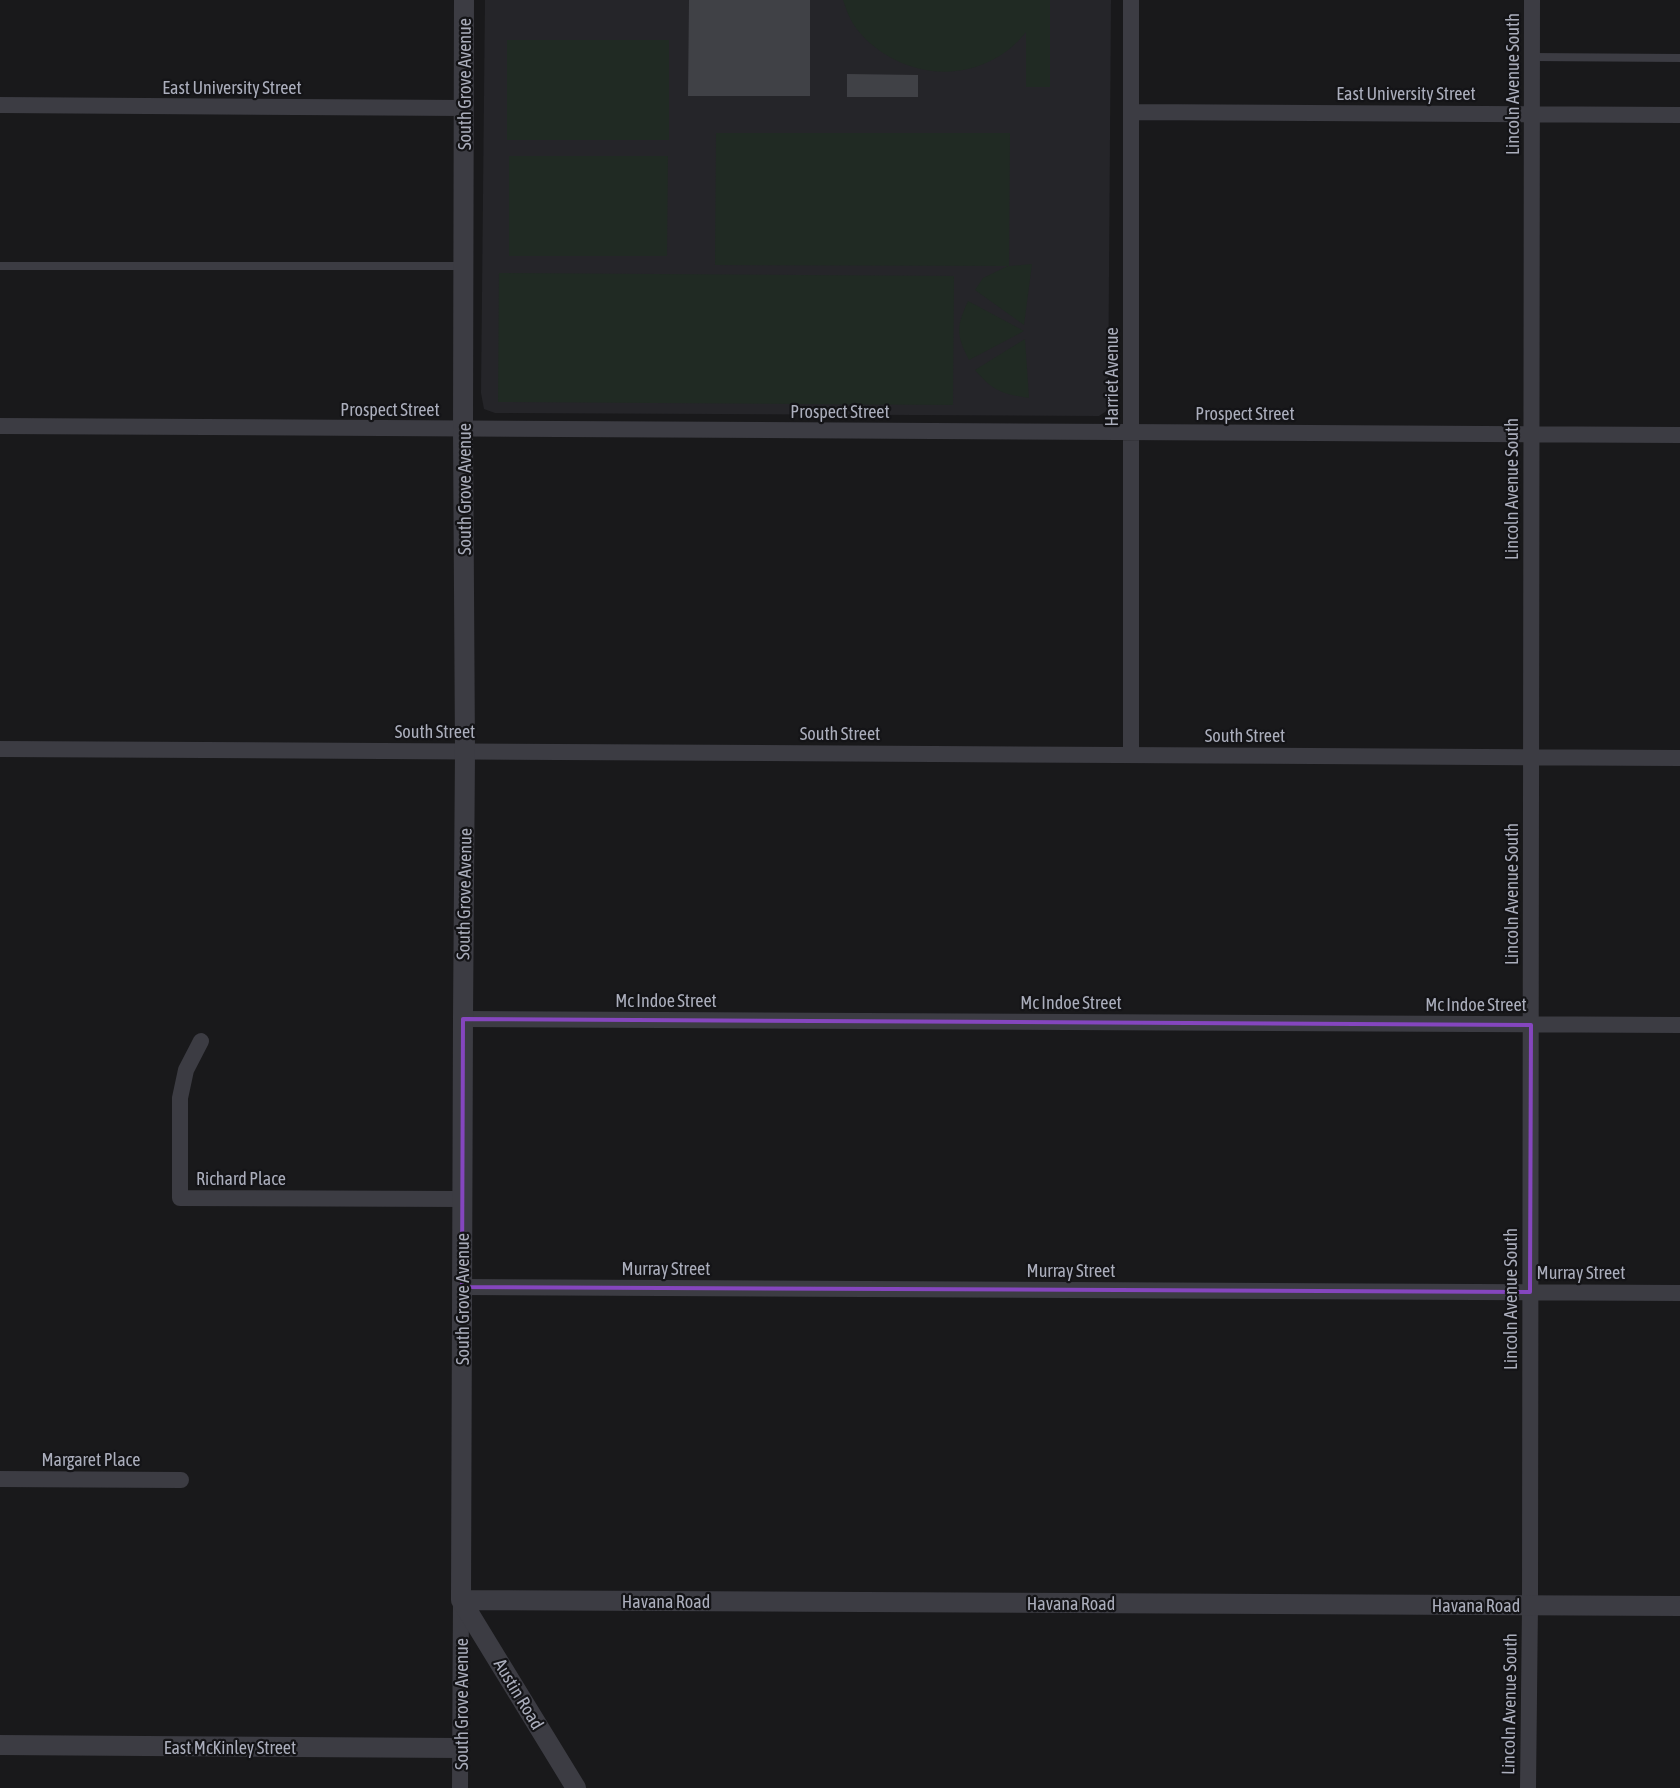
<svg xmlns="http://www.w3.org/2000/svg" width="1680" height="1788" font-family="'Asap Condensed',sans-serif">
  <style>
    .built { fill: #252529 }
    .green { fill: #202a23 }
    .building { fill: #404146 }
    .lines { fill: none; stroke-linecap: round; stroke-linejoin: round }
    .service { stroke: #3c3c43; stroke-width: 8 }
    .minor { stroke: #3c3c43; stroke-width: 16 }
    .tertiary { stroke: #3c3c43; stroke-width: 20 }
    .marked { fill: none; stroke: #8546be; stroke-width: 4; stroke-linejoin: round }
    .labels { text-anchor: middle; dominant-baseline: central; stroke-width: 4.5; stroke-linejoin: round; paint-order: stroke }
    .street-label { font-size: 18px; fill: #abaebc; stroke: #141417 }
  </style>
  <rect width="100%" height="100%" fill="#19191b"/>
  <!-- built -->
  <path class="built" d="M 485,0 L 1111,0 L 1108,410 L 1099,416 L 495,413 L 484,409 L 481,393 Z"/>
  <!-- green -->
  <path class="green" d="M 843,0 L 1050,0 L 1050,87 L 1026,87 L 1026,32 C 1017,43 1007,53 994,59 C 948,85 887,69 856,28 C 850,20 846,9 843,0 Z
    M 507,40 L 669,40 L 669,140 L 507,140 Z
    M 716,133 L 1010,133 L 1009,266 L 1032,264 L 1024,325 L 975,290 L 983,278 L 1008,266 L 715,265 Z
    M 509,156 L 668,156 L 667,256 L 509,256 Z
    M 499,273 L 954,276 L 953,405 L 498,402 Z
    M 968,301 L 1024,331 L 969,360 C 956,334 956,328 968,301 Z
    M 1025,339 L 1029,398 C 1002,394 993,391 975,370 Z"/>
  <!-- building -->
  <path class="building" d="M 689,0 L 810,0 L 810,96 L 688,96 Z
    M 847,74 L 918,75 L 918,97 L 847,97 Z"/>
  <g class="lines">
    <!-- service -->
    <path class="service" d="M 1531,57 L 1680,58
      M 0,266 L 463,266"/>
    <!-- minor -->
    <path class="minor" d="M 0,105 L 464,108
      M 1131,112 L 1680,115
      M 0,426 L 1680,435
      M 0,749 L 1680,758
      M 1131,755 L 1131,0
      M 463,1019 L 1680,1025
      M 201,1041 L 186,1070 L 180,1098 L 180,1198 L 462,1199
      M 462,1287 L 1680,1293
      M 0,1479 L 181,1480
      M 460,1788 L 461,1600
      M 1528,1788 L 1530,1605 L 1532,0"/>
    <!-- tertiary -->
    <path class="tertiary" d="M 461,1600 L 463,1019 L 465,751 L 463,430 L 464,0
      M 461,1600 L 1680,1606
      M 461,1600 L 576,1788
      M 0,1745 L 460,1748"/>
  </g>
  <!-- marked area -->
  <path class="marked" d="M 463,1019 L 1531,1025 L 1530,1292 L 462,1287 Z"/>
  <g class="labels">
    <!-- street labels -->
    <g class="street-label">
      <text transform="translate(464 84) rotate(-90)">South Grove Avenue</text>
      <text transform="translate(1512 84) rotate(-90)">Lincoln Avenue South</text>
      <text x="232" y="87">East University Street</text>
      <text x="1406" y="93">East University Street</text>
      <text transform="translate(1111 377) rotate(-90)">Harriet Avenue</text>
      <text x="390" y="409">Prospect Street</text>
      <text x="840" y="411">Prospect Street</text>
      <text x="1245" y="413">Prospect Street</text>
      <text transform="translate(464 489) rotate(-90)">South Grove Avenue</text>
      <text transform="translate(1511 489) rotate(-90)">Lincoln Avenue South</text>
      <text x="435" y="731">South Street</text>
      <text x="840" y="733">South Street</text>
      <text x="1245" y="735">South Street</text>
      <text transform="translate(464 894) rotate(-89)">South Grove Avenue</text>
      <text transform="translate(1511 894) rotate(-90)">Lincoln Avenue South</text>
      <text x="666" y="1000">Mc Indoe Street</text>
      <text x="1071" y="1002">Mc Indoe Street</text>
      <text x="1476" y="1004">Mc Indoe Street</text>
      <text x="241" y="1178">Richard Place</text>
      <text x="666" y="1268">Murray Street</text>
      <text x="1071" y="1270">Murray Street</text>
      <text x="1581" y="1272">Murray Street</text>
      <text transform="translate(462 1299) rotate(-90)">South Grove Avenue</text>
      <text transform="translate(1510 1299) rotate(-90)">Lincoln Avenue South</text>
      <text x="91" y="1459">Margaret Place</text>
      <text x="666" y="1601">Havana Road</text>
      <text x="1071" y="1603">Havana Road</text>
      <text x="1476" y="1605">Havana Road</text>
      <text transform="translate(519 1694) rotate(59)">Austin Road</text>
      <text transform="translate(461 1704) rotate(-90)">South Grove Avenue</text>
      <text transform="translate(1509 1704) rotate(-89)">Lincoln Avenue South</text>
      <text x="230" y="1747">East McKinley Street</text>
    </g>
  </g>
</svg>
